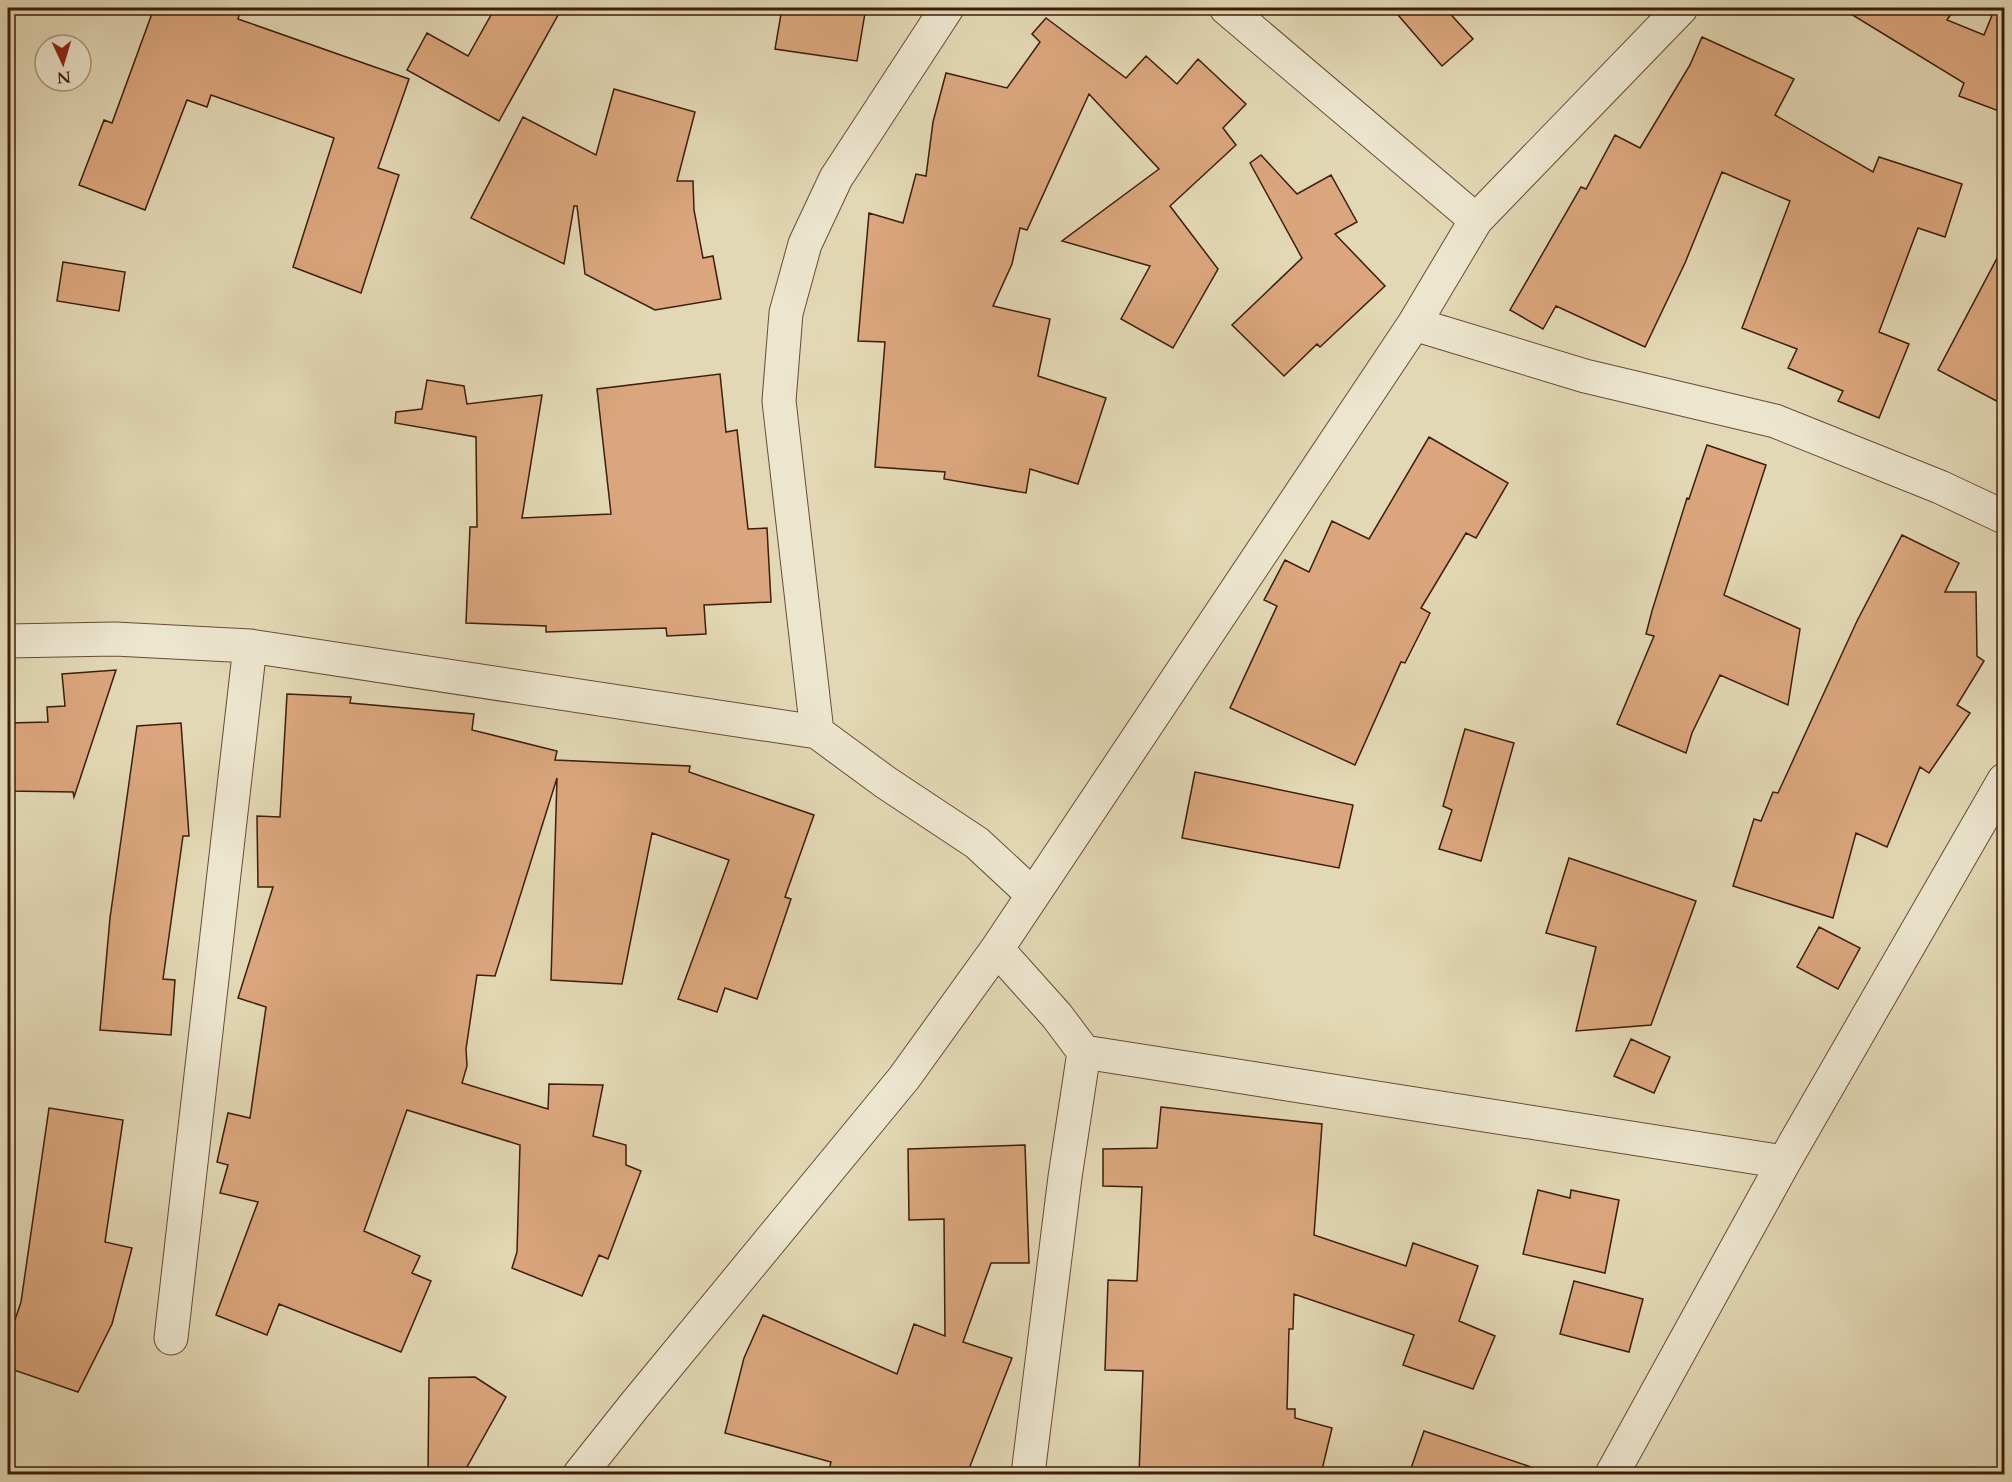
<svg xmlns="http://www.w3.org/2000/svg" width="2012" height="1482" font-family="Cardo,serif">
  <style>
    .building { fill: #dba67d; stroke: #3c1e0a; stroke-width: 1.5 }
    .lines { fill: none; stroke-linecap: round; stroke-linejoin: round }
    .minor-casing { stroke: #664c35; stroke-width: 35 }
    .minor { stroke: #ede6cf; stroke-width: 33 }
  </style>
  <rect width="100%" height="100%" fill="#e3d8b5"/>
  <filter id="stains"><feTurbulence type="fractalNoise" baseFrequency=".00333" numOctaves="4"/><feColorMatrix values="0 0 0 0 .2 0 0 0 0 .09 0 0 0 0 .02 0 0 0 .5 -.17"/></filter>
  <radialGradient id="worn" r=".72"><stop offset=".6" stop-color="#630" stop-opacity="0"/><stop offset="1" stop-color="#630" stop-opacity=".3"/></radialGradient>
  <!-- building -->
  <path class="building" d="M 154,8 L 241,8 L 238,19 L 409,79 L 378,168 L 399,175 L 361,293 L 293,267 L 334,138 L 211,95 L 207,107 L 187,100 L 145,210 L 79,185 L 104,120 L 112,123 Z
    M 495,8 L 562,8 L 499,121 L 407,70 L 427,33 L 468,56 Z
    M 782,8 L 828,8 L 865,13 L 857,61 L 775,49 Z
    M 1392,8 L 1445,8 L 1473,39 L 1442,66 Z
    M 1841,8 L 1955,8 L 1947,20 L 1984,35 L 1995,8 L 2004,8 L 2004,113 L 1959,96 L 1964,83 Z
    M 1046,18 L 1126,78 L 1146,56 L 1177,84 L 1198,59 L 1246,104 L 1223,128 L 1236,145 L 1170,206 L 1218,269 L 1173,348 L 1121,319 L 1150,266 L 1062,241 L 1159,169 L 1089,94 L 1027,230 L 1020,228 L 1012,264 L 993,306 L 1050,319 L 1038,376 L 1106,398 L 1078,484 L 1030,469 L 1026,493 L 944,479 L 945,472 L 875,467 L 885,342 L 858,341 L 869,213 L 903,223 L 916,174 L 926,176 L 933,122 L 946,73 L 1007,88 L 1040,42 L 1032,34 Z
    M 1702,37 L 1794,79 L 1775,115 L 1873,172 L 1879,157 L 1962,184 L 1945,237 L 1918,228 L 1879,332 L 1909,344 L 1879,418 L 1838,401 L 1843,391 L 1788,368 L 1797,349 L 1742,328 L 1790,201 L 1722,172 L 1685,263 L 1645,347 L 1556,306 L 1543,329 L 1510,310 L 1581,187 L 1586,189 L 1615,135 L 1640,148 L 1690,65 Z
    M 614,89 L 695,112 L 677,181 L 693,181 L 694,210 L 703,258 L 713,256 L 721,299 L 655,310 L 585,274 L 577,206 L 574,206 L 564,264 L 471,218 L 523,117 L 596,155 Z
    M 1261,155 L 1297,194 L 1331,175 L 1357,222 L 1335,234 L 1385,286 L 1320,347 L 1317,344 L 1284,376 L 1232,325 L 1302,258 L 1250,163 Z
    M 2004,245 L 2004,405 L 1938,370 Z
    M 63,262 L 125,272 L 119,311 L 57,301 Z
    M 720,374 L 726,432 L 737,430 L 748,529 L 767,528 L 771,602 L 704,605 L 706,634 L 667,636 L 666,628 L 546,632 L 546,626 L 466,623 L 470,527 L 477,527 L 476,437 L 395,423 L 396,412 L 422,409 L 427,380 L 464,386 L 467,404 L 542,395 L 522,518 L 611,514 L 597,389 Z
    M 1429,437 L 1508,483 L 1476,538 L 1466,533 L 1421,608 L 1430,613 L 1405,663 L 1401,662 L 1355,765 L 1230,708 L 1277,606 L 1264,600 L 1285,560 L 1309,572 L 1332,521 L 1369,539 Z
    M 1707,445 L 1766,465 L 1724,595 L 1800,629 L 1788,705 L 1720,675 L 1692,733 L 1686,753 L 1617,724 L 1654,636 L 1646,634 L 1652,611 L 1687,498 L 1689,499 Z
    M 1902,535 L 1959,563 L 1945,592 L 1976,592 L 1977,656 L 1984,661 L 1957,705 L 1970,713 L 1929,773 L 1920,767 L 1887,847 L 1856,833 L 1833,918 L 1733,886 L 1754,819 L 1761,821 L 1773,792 L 1778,793 L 1857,621 Z
    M 116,670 L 74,797 L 73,792 L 8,791 L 8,723 L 48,722 L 47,707 L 65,706 L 62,674 Z
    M 287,694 L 351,697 L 350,703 L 474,714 L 472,730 L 557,751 L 555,760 L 690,766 L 689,772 L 814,815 L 785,897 L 791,899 L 757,999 L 725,988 L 717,1012 L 678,999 L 729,860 L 652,833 L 622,984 L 551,980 L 557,778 L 495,976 L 477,975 L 466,1049 L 467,1066 L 462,1083 L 548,1109 L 549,1084 L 603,1085 L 593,1136 L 626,1145 L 626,1165 L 641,1171 L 608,1259 L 599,1255 L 582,1296 L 512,1268 L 517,1252 L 520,1145 L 407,1110 L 364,1231 L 420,1256 L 412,1273 L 431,1281 L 401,1352 L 279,1304 L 267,1335 L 216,1315 L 258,1202 L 220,1193 L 228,1165 L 217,1162 L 228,1113 L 250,1118 L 266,1007 L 238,998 L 273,887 L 258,887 L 257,816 L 280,817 Z
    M 181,723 L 189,836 L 183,836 L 163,979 L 175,980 L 171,1035 L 100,1030 L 110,918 L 137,726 Z
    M 1465,729 L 1514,743 L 1481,861 L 1439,849 L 1452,810 L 1443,806 Z
    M 1195,772 L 1353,805 L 1339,868 L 1182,838 Z
    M 1569,858 L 1696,901 L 1651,1025 L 1576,1031 L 1596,947 L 1546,933 Z
    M 1819,927 L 1860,948 L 1838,989 L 1797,967 Z
    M 1631,1039 L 1670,1057 L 1654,1093 L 1614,1076 Z
    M 1161,1107 L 1322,1124 L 1314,1235 L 1406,1266 L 1413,1243 L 1478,1266 L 1459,1321 L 1495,1336 L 1473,1389 L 1403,1365 L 1414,1335 L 1294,1294 L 1293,1329 L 1289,1329 L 1287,1409 L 1295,1409 L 1295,1418 L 1332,1428 L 1321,1474 L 1139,1474 L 1143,1371 L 1105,1370 L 1108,1280 L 1137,1281 L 1142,1187 L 1103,1186 L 1103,1149 L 1157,1148 Z
    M 49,1108 L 123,1120 L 105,1242 L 132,1248 L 112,1324 L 78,1392 L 8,1368 L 8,1340 L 21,1302 Z
    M 1025,1145 L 1029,1263 L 991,1263 L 963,1342 L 1012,1358 L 967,1474 L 828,1474 L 831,1462 L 725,1433 L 744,1358 L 763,1315 L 897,1374 L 914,1324 L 945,1336 L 944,1219 L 909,1220 L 908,1149 Z
    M 1538,1190 L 1570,1198 L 1571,1190 L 1619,1200 L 1605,1273 L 1523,1254 Z
    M 1574,1281 L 1643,1299 L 1629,1352 L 1560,1334 Z
    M 475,1377 L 506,1397 L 463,1474 L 428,1474 L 429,1378 Z
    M 1424,1431 L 1531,1467 L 1530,1474 L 1409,1474 Z"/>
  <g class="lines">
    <defs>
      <path id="minor" d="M 1226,8 L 1476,220
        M 1414,324 L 1585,376 L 1775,421 L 1940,487 L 2004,517
        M 8,641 L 115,639 L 250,646 L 817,732 L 885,782 L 977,843 L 1032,894
        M 817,732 L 779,401 L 786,313 L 805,244 L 836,178 L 947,8
        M 997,949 L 1057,1016 L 1084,1052 L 1065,1177 L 1028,1474
        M 1084,1052 L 1784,1162
        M 171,1338 L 250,646
        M 580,1474 L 634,1406 L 904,1078 L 997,949 L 1414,324 L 1476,220 L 1681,8
        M 1612,1474 L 1784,1162 L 2004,780"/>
    </defs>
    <!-- minor casing -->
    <use href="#minor" class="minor-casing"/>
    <!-- minor -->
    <use href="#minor" class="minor"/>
  </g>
  <!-- margin -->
  <rect width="2012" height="1482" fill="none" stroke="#e3d8b5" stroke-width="30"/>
  <rect x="9" y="9" width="1994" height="1464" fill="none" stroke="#3c1e0a" stroke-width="3"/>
  <rect x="15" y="15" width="1982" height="1452" fill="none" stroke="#3c1e0a" stroke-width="1.5"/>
  <!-- north arrow -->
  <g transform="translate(63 63) rotate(176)"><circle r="28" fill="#ede6cf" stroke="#a69680" stroke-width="1.5"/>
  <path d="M0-4.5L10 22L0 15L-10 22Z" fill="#8f2418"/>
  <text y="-9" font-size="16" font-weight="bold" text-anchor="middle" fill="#3c1e0a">N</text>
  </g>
  <rect width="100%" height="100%" filter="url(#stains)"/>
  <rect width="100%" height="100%" fill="url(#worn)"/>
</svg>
